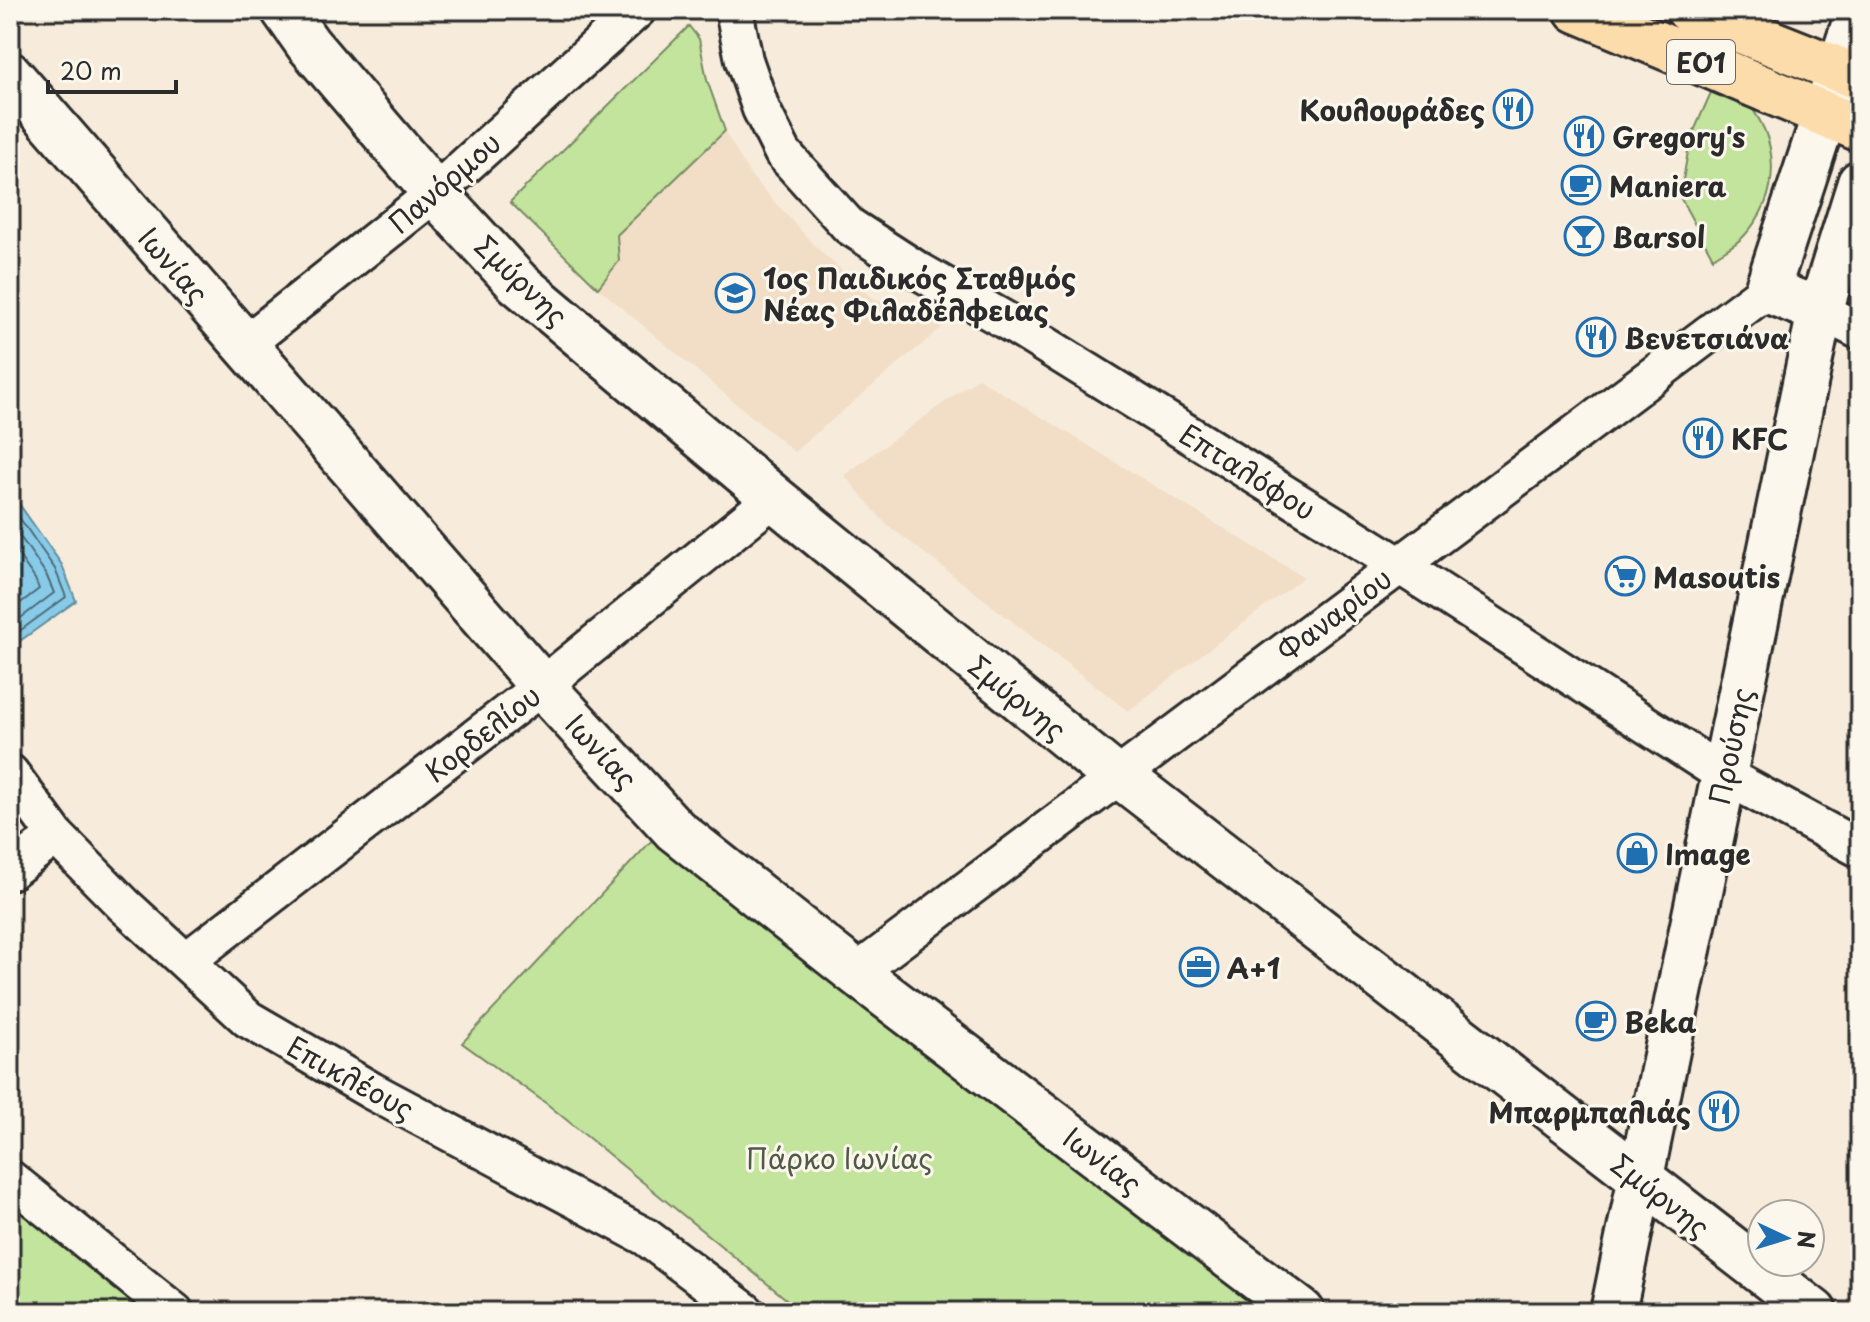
<svg xmlns="http://www.w3.org/2000/svg" width="1870" height="1322" font-family="'Playpen Sans',sans-serif">
  <style>
    .built { fill: #f2dec7 }
    .green { fill: #c3e49d; stroke: #778864; stroke-width: 2 }
    .water { fill: #87cbe8; stroke: #628b9c; stroke-width: 2 }
    .lines { fill: none; stroke-linecap: round; stroke-linejoin: round }
    .shore { stroke: #506b77; stroke-width: 2 }
    .minor-casing { stroke: #2b2b2b; stroke-width: 42 }
    .tertiary-casing { stroke: #2b2b2b; stroke-width: 50 }
    .primary-casing { stroke: #2b2b2b; stroke-width: 50 }
    .minor { stroke: #fbf7ec; stroke-width: 36 }
    .tertiary { stroke: #fbf7ec; stroke-width: 44 }
    .primary { stroke: #fddcac; stroke-width: 44 }
    .labels { text-anchor: middle; dominant-baseline: central; stroke-width: 6; stroke-linejoin: round; paint-order: stroke }
    .shield { fill: #fbf7ec; stroke: #696865; stroke-width: 2 }
    .shield-label { font-size: 26px; font-weight: bold; fill: #2b2b2b }
    .poi-label { font-size: 28px; font-weight: bold; fill: #2b2b2b; stroke: #fbf7ec; text-anchor: start }
    .street-label { font-size: 28px; fill: #2b2b2b; stroke: #fbf7ec }
    .park-label { font-size: 28px; fill: #515948; stroke: #fbf7ec }
  </style>
  <rect width="100%" height="100%" fill="#f7ecdb"/>
  <filter id="ink" filterUnits="userSpaceOnUse"><feTurbulence type="fractalNoise" baseFrequency=".0125" numOctaves="2"/><feDisplacementMap in="SourceGraphic" scale="16" xChannelSelector="R" yChannelSelector="G"/><feConvolveMatrix kernelMatrix="1 2 1 2 8 2 1 2 1" color-interpolation-filters="sRGB"/></filter>
  <g filter="url(#ink)">
    <!-- built -->
    <path class="built" d="M 725,131 L 750,175 L 815,246 L 872,298 L 945,325 L 794,452 L 598,288 L 619,261 L 617,235 Z
      M 978,378 L 1287,567 L 1304,577 L 1128,711 L 885,523 L 844,475 Z"/>
    <!-- green -->
    <path class="green" d="M 689,26 L 699,39 L 707,80 L 725,131 L 617,235 L 619,261 L 598,288 L 510,202 Z
      M 1716,81 C 1724,86 1736,90 1742,97 C 1781,137 1782,195 1744,236 C 1736,245 1723,251 1713,258 L 1680,197 L 1690,140 Z
      M 1860,256 L 1860,322 L 1836,314 Z
      M 654,838 L 1281,1312 L 802,1312 L 547,1104 L 462,1043 Z
      M 10,1193 L 144,1312 L 10,1312 Z"/>
    <!-- water -->
    <path class="water" d="M 10,491 L 62,565 L 76,601 L 10,648 Z"/>
    <g class="lines">
      <!-- shore -->
      <path class="shore" d="M 10,504 L 55,569 L 66,597 L 10,638
        M 10,522 L 46,574 L 54,593 L 10,626
        M 10,543 L 35,579 L 39,589 L 10,611"/>
      <defs>
        <path id="minor" d="M 734,10 L 744,60 L 761,109 L 783,153 L 849,226 L 917,270 L 1010,323 L 1399,565 L 1724,775 L 1860,849
          M 1820,311 L 1860,331
          M 243,346 L 435,193 L 637,10
          M 10,773 L 56,836 L 124,905 L 248,1019 L 372,1091 L 646,1237 L 746,1312
          M 10,871 L 56,836
          M 186,961 L 542,686 L 774,498
          M 856,973 L 1767,290
          M 10,1179 L 175,1312"/>
        <path id="tertiary" d="M 284,10 L 308,44 L 435,193 L 518,283 L 774,498 L 1116,777 L 1119,775 L 1814,1312
          M 10,75 L 542,686 L 675,830 L 856,973 L 1302,1312
          M 1820,311 L 1767,290 L 1859,10
          M 1613,1312 L 1820,311 L 1860,183"/>
        <path id="primary" d="M 1577,10 L 1860,129
          M 1689,10 L 1860,78"/>
      </defs>
      <!-- minor casing -->
      <use href="#minor" class="minor-casing"/>
      <!-- tertiary casing -->
      <use href="#tertiary" class="tertiary-casing"/>
      <!-- primary casing -->
      <use href="#primary" class="primary-casing"/>
      <!-- minor -->
      <use href="#minor" class="minor"/>
      <!-- tertiary -->
      <use href="#tertiary" class="tertiary"/>
      <!-- primary -->
      <use href="#primary" class="primary"/>
    </g>
  </g>
  <!-- icons -->
  <defs>
    <symbol id="restaurant-ring" viewBox="-11 -11 22 22"><circle r="9.5" fill="#fbf7ec" stroke="#1f6fb2" stroke-width="1.5"/><path d="M-5-6h1v4h1v-4h1v4h1v-4h1v5L-1.5 .5V6h-2V.5L-5-1ZM5-6V6H3V1.5H1.5Q1.5-4 5-6Z" fill="#1f6fb2"/></symbol>
    <symbol id="cafe-ring" viewBox="-11 -11 22 22"><circle r="9.5" fill="#fbf7ec" stroke="#1f6fb2" stroke-width="1.5"/><path d="M-5.5-4.5H6V0H3Q3 3.5 0 3.5H-2.5Q-5.5 3.5-5.5 0ZM3-3.2v2h1.7v-2ZM-6 4.5H4V6H-6Z" fill="#1f6fb2"/></symbol>
    <symbol id="bar-ring" viewBox="-11 -11 22 22"><circle r="9.5" fill="#fbf7ec" stroke="#1f6fb2" stroke-width="1.5"/><path d="M-6-5H6L.8 .8V4.5H3.5V6h-7V4.5H-.8V.8Z" fill="#1f6fb2"/></symbol>
    <symbol id="school-ring" viewBox="-11 -11 22 22"><circle r="9.5" fill="#fbf7ec" stroke="#1f6fb2" stroke-width="1.5"/><path d="M0-5L7-2L0 1L-7-2ZM-4 1L0 2.5L4 1V4Q0 6-4 4Z" fill="#1f6fb2"/></symbol>
    <symbol id="supermarket-ring" viewBox="-11 -11 22 22"><circle r="9.5" fill="#fbf7ec" stroke="#1f6fb2" stroke-width="1.5"/><path d="M-6-5.5h2.5l.6 2H6L4.5 2H-2.5L-4.4-4H-6ZM-1.5 3.2a1.3 1.3 0 1 0 .1 0ZM3 3.2a1.3 1.3 0 1 0 .1 0Z" fill="#1f6fb2"/></symbol>
    <symbol id="shop-ring" viewBox="-11 -11 22 22"><circle r="9.5" fill="#fbf7ec" stroke="#1f6fb2" stroke-width="1.5"/><path d="M-5-2.5h2.3a2.7 3.5 0 0 1 5.4 0H5L5.5 6h-11ZM-1.5-2.5h3a1.5 2.3 0 0 0-3 0Z" fill="#1f6fb2"/></symbol>
    <symbol id="office-ring" viewBox="-11 -11 22 22"><circle r="9.5" fill="#fbf7ec" stroke="#1f6fb2" stroke-width="1.5"/><path d="M-6-3h4V-5.5h4V-3h4V5H-6ZM-1-4.5V-3h2v-1.5ZM-6 0V1H6V0Z" fill="#1f6fb2"/></symbol>
  </defs>
  <g fill-rule="evenodd">
    <use href="#restaurant-ring" x="1491" y="87" width="44" height="44"/>
    <use href="#restaurant-ring" x="1562" y="114" width="44" height="44"/>
    <use href="#cafe-ring" x="1559" y="163" width="44" height="44"/>
    <use href="#bar-ring" x="1562" y="214" width="44" height="44"/>
    <use href="#school-ring" x="713" y="271" width="44" height="44"/>
    <use href="#restaurant-ring" x="1574" y="315" width="44" height="44"/>
    <use href="#restaurant-ring" x="1681" y="416" width="44" height="44"/>
    <use href="#supermarket-ring" x="1603" y="554" width="44" height="44"/>
    <use href="#shop-ring" x="1615" y="831" width="44" height="44"/>
    <use href="#office-ring" x="1177" y="945" width="44" height="44"/>
    <use href="#cafe-ring" x="1574" y="999" width="44" height="44"/>
    <use href="#restaurant-ring" x="1697" y="1089" width="44" height="44"/>
  </g>
  <g class="labels">
    <!-- shield labels -->
    <rect class="shield" x="1667" y="40" width="68" height="44" rx="6"/>
    <g class="shield-label">
      <text x="1701" y="62">ΕΟ1</text>
    </g>
    <!-- poi labels -->
    <g class="poi-label">
      <text x="1485" y="109" text-anchor="end">Κουλουράδες</text>
      <text x="1612" y="136">Gregory's</text>
      <text x="1609" y="185">Maniera</text>
      <text x="1612" y="236">Barsol</text>
      <text x="763" y="277">1ος Παιδικός Σταθμός<tspan x="763" dy="32">Νέας Φιλαδέλφειας</tspan></text>
      <text x="1624" y="337">Βενετσιάνα</text>
      <text x="1731" y="438">KFC</text>
      <text x="1653" y="576">Masoutis</text>
      <text x="1665" y="853">Image</text>
      <text x="1227" y="967">A+1</text>
      <text x="1624" y="1021">Beka</text>
      <text x="1691" y="1111" text-anchor="end">Μπαρμπαλιάς</text>
    </g>
    <!-- street labels -->
    <g class="street-label">
      <text transform="translate(444 182) rotate(-41)">Πανόρμου</text>
      <text transform="translate(174 265) rotate(49)">Ιωνίας</text>
      <text transform="translate(522 280) rotate(44)">Σμύρνης</text>
      <text transform="translate(1248 471) rotate(32)">Επταλόφου</text>
      <text transform="translate(1334 614) rotate(-37)">Φαναρίου</text>
      <text transform="translate(1018 697) rotate(39)">Σμύρνης</text>
      <text transform="translate(482 733) rotate(-38)">Κορδελίου</text>
      <text transform="translate(1730 746) rotate(-78)">Προύσης</text>
      <text transform="translate(602 751) rotate(47)">Ιωνίας</text>
      <text transform="translate(351 1077) rotate(29)">Επικλέους</text>
      <text transform="translate(1103 1160) rotate(37)">Ιωνίας</text>
      <text transform="translate(1661 1195) rotate(38)">Σμύρνης</text>
    </g>
    <!-- park labels -->
    <g class="park-label">
      <text x="839" y="1157">Πάρκο Ιωνίας</text>
    </g>
  </g>
  <!-- margin -->
  <rect width="1870" height="1322" fill="none" stroke="#fbf7ec" stroke-width="40"/>
  <rect x="20" y="20" width="1830" height="1282" fill="none" stroke="#2b2b2b" stroke-width="3" filter="url(#ink)"/>
  <!-- north arrow -->
  <g transform="translate(1786 1238) rotate(94)"><circle r="38" fill="#fbf7ec" stroke="#a8a59f" stroke-width="2"/>
  <path d="M0-6L14 30L0 20L-14 30Z" fill="#1f6fb2"/>
  <text y="-12" font-size="22" font-weight="bold" text-anchor="middle" fill="#2b2b2b">N</text>
  </g>
  <!-- scale -->
  <path d="M48 80v12h128v-12" fill="none" stroke="#2b2b2b" stroke-width="4"/>
  <text x="60" y="80" font-size="24" fill="#2b2b2b" stroke="#fbf7ec" stroke-width="6" paint-order="stroke">20 m</text>
</svg>
